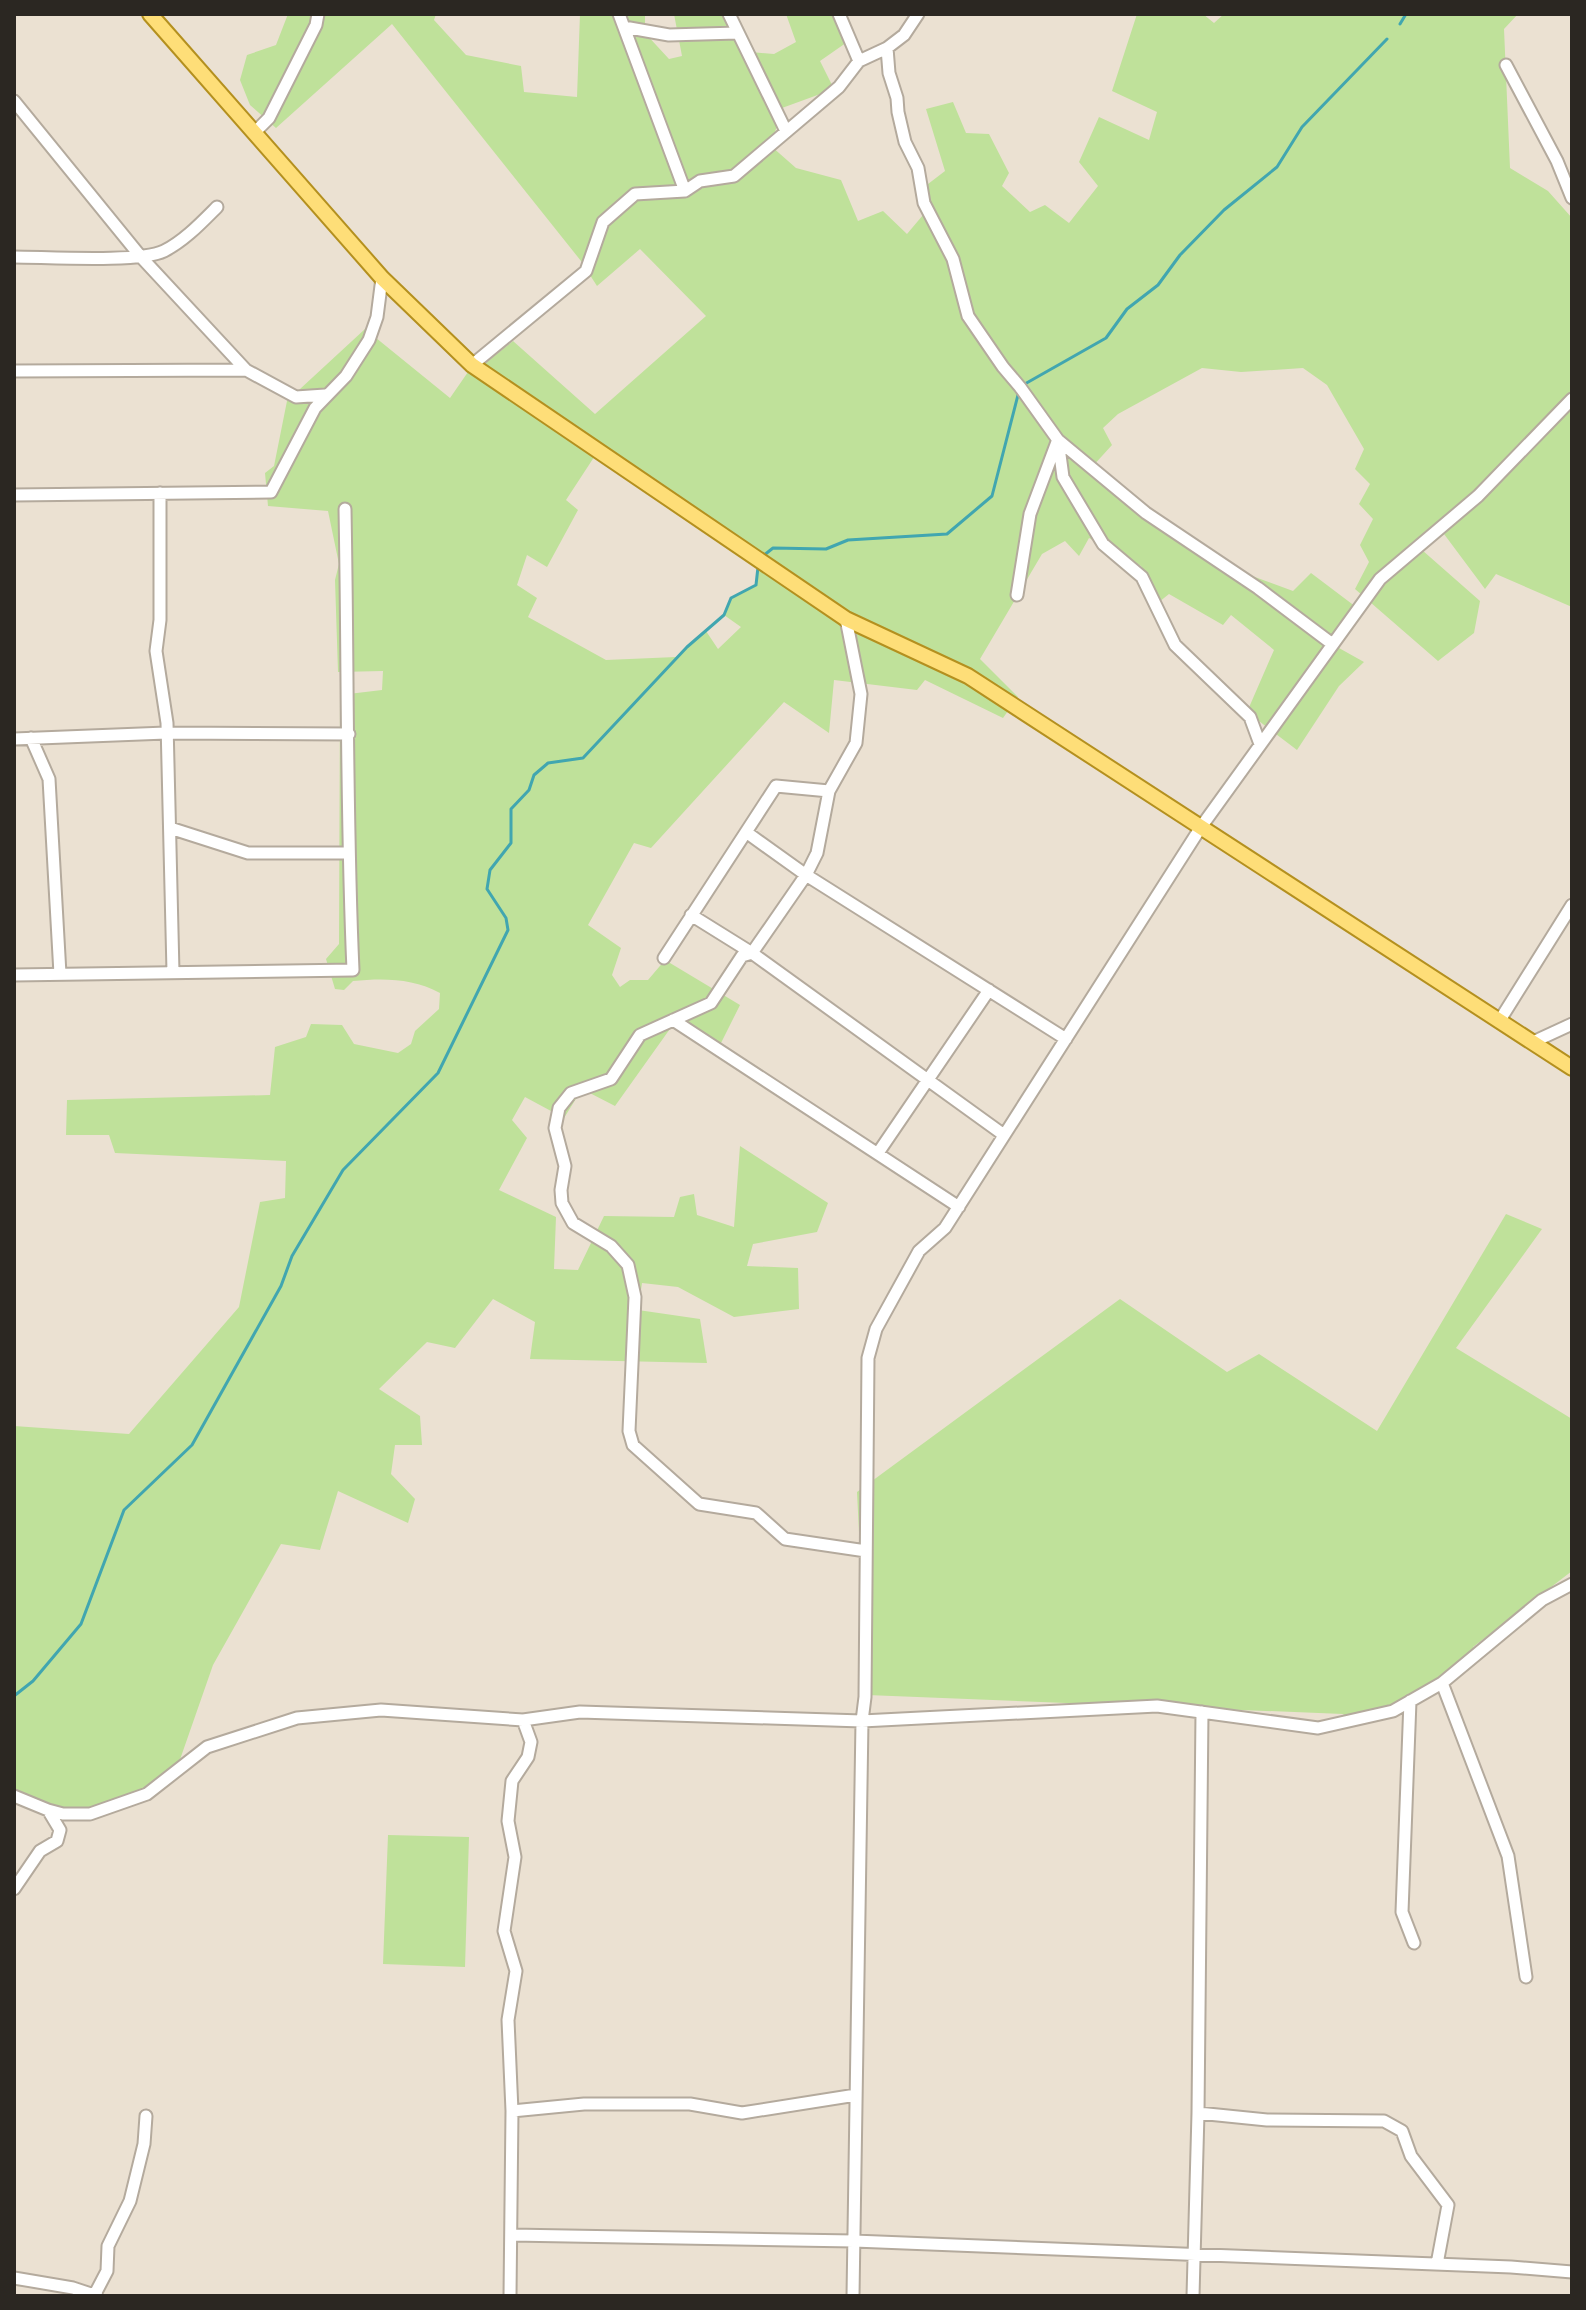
<svg xmlns="http://www.w3.org/2000/svg" width="1586" height="2310" font-family="'Noto Sans',sans-serif">
  <style>
    .green { fill: #bfe19a; fill-rule: evenodd }
    .lines { fill: none; stroke-linecap: round; stroke-linejoin: round }
    .stream { stroke: #41a6b0; stroke-width: 3 }
    .minor-casing { stroke: #b4aa9d; stroke-width: 15 }
    .major-casing { stroke: #b4901f; stroke-width: 18 }
    .minor { stroke: #fff; stroke-width: 11 }
    .major { stroke: #fede78; stroke-width: 14 }
  </style>
  <rect width="100%" height="100%" fill="#ebe1d2"/>
  <!-- green -->
  <path class="green" d="M 288,14 L 436,14 L 434,20 L 466,55 L 521,66 L 524,92 L 577,97 L 580,14 L 645,14 L 645,33 L 669,59 L 682,56 L 674,14 L 733,14 L 751,52 L 774,54 L 796,42 L 786,14 L 841,14 L 853,38 L 820,61 L 834,89 L 782,108 L 771,146 L 796,168 L 841,180 L 858,221 L 883,211 L 907,234 L 923,215 L 915,194 L 945,171 L 926,109 L 953,102 L 966,133 L 989,134 L 1009,173 L 1002,186 L 1030,212 L 1045,205 L 1069,223 L 1098,186 L 1079,162 L 1099,117 L 1149,140 L 1157,112 L 1112,91 L 1137,14 L 1203,14 L 1214,23 L 1224,14 L 1518,14 L 1504,29 L 1510,168 L 1548,191 L 1572,218 L 1572,607 L 1496,574 L 1485,589 L 1444,534 L 1422,550 L 1480,601 L 1474,633 L 1438,661 L 1355,589 L 1369,562 L 1360,545 L 1373,519 L 1359,504 L 1370,484 L 1355,469 L 1364,449 L 1327,385 L 1303,368 L 1241,372 L 1202,368 L 1118,414 L 1103,428 L 1112,445 L 1092,467 L 1222,565 L 1293,591 L 1311,573 L 1360,610 L 1330,643 L 1364,662 L 1339,686 L 1297,750 L 1247,712 L 1274,650 L 1231,615 L 1223,625 L 1169,594 L 1159,602 L 1141,566 L 1089,538 L 1079,556 L 1065,541 L 1042,554 L 980,659 L 1018,697 L 1003,718 L 925,680 L 917,690 L 834,680 L 829,733 L 784,702 L 651,848 L 634,843 L 588,925 L 621,948 L 612,975 L 620,987 L 630,980 L 648,980 L 665,960 L 740,1005 L 716,1053 L 672,1026 L 615,1106 L 582,1089 L 564,1118 L 525,1097 L 512,1120 L 527,1138 L 499,1190 L 556,1217 L 554,1269 L 578,1270 L 604,1216 L 674,1217 L 680,1197 L 694,1194 L 697,1215 L 734,1227 L 740,1146 L 828,1203 L 817,1232 L 753,1244 L 747,1266 L 798,1268 L 799,1309 L 734,1317 L 678,1287 L 642,1283 L 638,1310 L 700,1319 L 707,1363 L 530,1359 L 535,1322 L 493,1299 L 455,1348 L 427,1342 L 379,1389 L 420,1416 L 422,1445 L 395,1445 L 391,1474 L 415,1499 L 408,1523 L 338,1491 L 320,1550 L 281,1544 L 213,1665 L 176,1771 L 147,1794 L 90,1814 L 63,1814 L 14,1796 L 14,1426 L 129,1434 L 239,1307 L 260,1202 L 285,1198 L 286,1161 L 115,1153 L 109,1135 L 66,1135 L 67,1100 L 270,1095 L 275,1047 L 306,1037 L 311,1024 L 342,1025 L 354,1044 L 398,1053 L 411,1044 L 415,1031 L 439,1009 L 440,993 C 413,978 383,978 353,981 L 344,990 L 335,989 L 326,959 L 339,944 L 340,695 L 382,690 L 383,671 L 338,672 L 335,580 L 339,564 L 328,511 L 268,506 L 265,473 L 274,466 L 287,401 L 365,329 L 450,398 L 468,372 L 483,365 L 513,341 L 595,414 L 706,316 L 640,249 L 597,286 L 581,261 L 392,24 L 276,128 L 250,105 L 240,80 L 247,55 L 276,45 ZM 602,445 L 758,567 L 756,585 L 731,598 L 724,615 L 741,627 L 718,649 L 706,631 L 676,657 L 606,660 L 528,617 L 537,598 L 517,585 L 527,555 L 547,567 L 578,510 L 566,500 Z
    M 1506,1214 L 1542,1229 L 1456,1348 L 1572,1419 L 1572,1571 L 1473,1647 L 1478,1653 L 1393,1711 L 1350,1721 L 1343,1714 L 867,1695 L 857,1492 L 1120,1299 L 1227,1372 L 1259,1354 L 1377,1431 Z
    M 388,1835 L 469,1837 L 465,1967 L 383,1964 Z"/>
  <g class="lines">
    <!-- stream -->
    <path class="stream" d="M 1400,24 L 1406,14
      M 1023,385 L 1106,338 L 1127,309 L 1158,285 L 1180,255 L 1224,210 L 1277,167 L 1302,127 L 1387,39
      M 763,556 L 773,548 L 826,549 L 848,540 L 947,534 L 992,496 L 1019,391
      M 14,1696 L 33,1681 L 81,1624 L 124,1510 L 192,1445 L 281,1286 L 292,1256 L 343,1170 L 438,1073 L 508,930 L 506,918 L 487,889 L 490,870 L 511,843 L 511,809 L 529,790 L 534,775 L 548,763 L 583,758 L 687,647 L 724,615 L 731,598 L 756,585 L 758,567"/>
    <defs>
      <path id="minor" d="M 619,14 L 685,191
        M 729,14 L 786,131
        M 839,14 L 859,61
        M 624,27 L 669,35 L 737,33
        M 887,48 L 889,73 L 897,98 L 898,112 L 905,142 L 918,168 L 924,203 L 953,259 L 968,316 L 1003,367 L 1020,387 L 1058,440 L 1146,513 L 1258,588 L 1331,643
        M 1506,65 L 1557,161 L 1572,198
        M 14,101 L 141,257 L 246,370 L 296,397 L 325,395
        M 255,132 L 269,118 L 316,25 L 318,14
        M 14,257 C 46,257 140,263 164,251 C 184,241 201,223 217,207
        M 472,365 L 586,271 L 603,222 L 635,194 L 685,191 L 700,181 L 734,176 L 839,87 L 859,61 L 887,48 L 904,35 L 918,14
        M 14,371 L 246,370
        M 1058,440 L 1063,477 L 1103,544 L 1142,577 L 1175,645 L 1250,717 L 1260,744
        M 160,493 L 160,620 L 156,651 L 167,723 L 173,972
        M 14,495 L 271,492 L 315,408 L 346,376 L 369,340 L 377,317 L 382,278
        M 1017,595 L 1030,514 L 1057,442
        M 846,619 L 861,694 L 856,743 L 829,791 L 817,853 L 806,875 L 752,953 L 742,956 L 711,1003 L 640,1035 L 611,1079 L 571,1093 L 559,1108 L 555,1128 L 565,1166 L 561,1190 L 562,1203 L 573,1223 L 611,1246 L 628,1265 L 635,1297 L 629,1431 L 633,1445 L 699,1504 L 756,1513 L 785,1539 L 866,1551
        M 31,738 L 49,779 L 60,974
        M 14,739 L 166,733 L 349,734
        M 170,828 L 248,853 L 348,853
        M 746,832 L 806,875 L 1066,1039
        M 691,915 L 752,953 L 1004,1135
        M 664,958 L 776,786 L 829,791
        M 14,975 L 353,970 C 346,817 348,663 345,509
        M 673,1020 L 959,1207
        M 1500,1020 L 1572,905
        M 1533,1042 L 1572,1024
        M 878,1153 L 989,990
        M 1442,1683 L 1508,1856 L 1526,1977
        M 1410,1701 L 1402,1912 L 1414,1943
        M 14,1796 L 48,1810 L 63,1814 L 90,1814 L 147,1794 L 207,1747 L 297,1718 L 381,1710 L 523,1720 L 580,1712 L 862,1721 L 1157,1706 L 1318,1728 L 1393,1711 L 1442,1683 L 1542,1600 L 1572,1584
        M 14,1889 L 40,1851 L 57,1841 L 60,1830 L 48,1810
        M 512,2111 L 584,2104 L 690,2104 L 742,2113 L 856,2095
        M 1198,2113 L 1267,2120 L 1384,2121 L 1402,2131 L 1411,2156 L 1448,2205 L 1437,2264
        M 512,2235 L 854,2241 L 1511,2267 L 1572,2272
        M 14,2278 L 73,2288 L 97,2296
        M 95,2294 L 107,2271 L 108,2246 L 130,2201 L 144,2144 L 146,2116
        M 510,2296 L 512,2111 L 508,2020 L 516,1971 L 504,1931 L 515,1857 L 508,1821 L 512,1781 L 528,1757 L 531,1742 L 523,1720
        M 853,2296 L 862,1721 L 865,1697 L 868,1358 L 876,1329 L 919,1251 L 945,1228 L 1201,827 L 1380,579 L 1478,496 L 1572,399
        M 1193,2296 L 1198,2113 L 1202,1712"/>
      <path id="major" d="M 150,14 L 382,278 L 472,365 L 846,619 L 968,676 L 1572,1068"/>
    </defs>
    <!-- minor casing -->
    <use href="#minor" class="minor-casing"/>
    <!-- major casing -->
    <use href="#major" class="major-casing"/>
    <!-- minor -->
    <use href="#minor" class="minor"/>
    <!-- major -->
    <use href="#major" class="major"/>
  </g>
  <!-- border -->
  <rect width="1586" height="2310" fill="none" stroke="#2b2722" stroke-width="32"/>
</svg>
